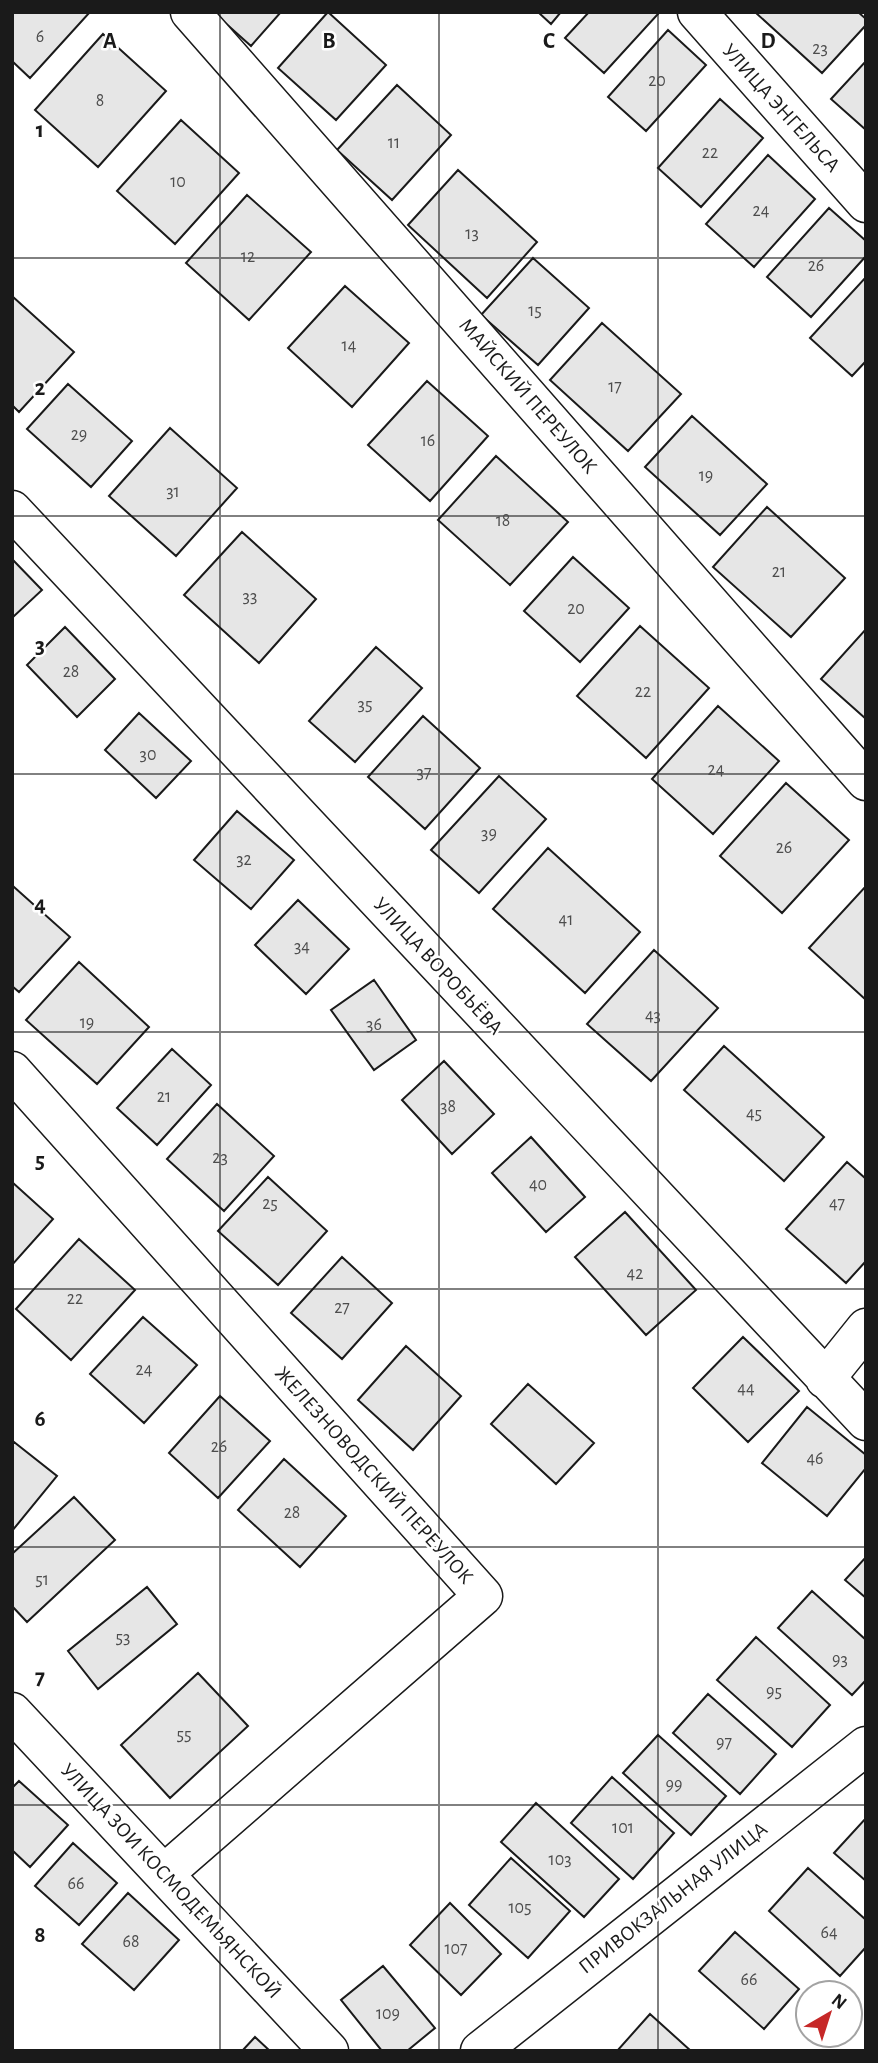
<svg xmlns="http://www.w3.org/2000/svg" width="878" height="2063" font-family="'Alegreya Sans',sans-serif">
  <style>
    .building { fill: #e6e6e6; stroke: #1a1a1a; stroke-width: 2 }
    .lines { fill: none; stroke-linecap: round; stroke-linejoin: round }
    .minor-casing { stroke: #1a1a1a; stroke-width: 41 }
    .minor { stroke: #fff; stroke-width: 38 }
    .grid { fill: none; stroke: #1a1a1a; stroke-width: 2; stroke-opacity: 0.55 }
    .labels { text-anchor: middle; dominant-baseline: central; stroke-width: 5; stroke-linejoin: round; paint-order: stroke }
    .number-label { font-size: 18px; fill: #4d4d4d }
    .street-label { font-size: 21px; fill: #1a1a1a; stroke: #fff }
    .grid-label { font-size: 23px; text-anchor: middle; font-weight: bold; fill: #1a1a1a; stroke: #fff; stroke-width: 5; stroke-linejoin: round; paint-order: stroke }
  </style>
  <rect width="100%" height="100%" fill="#fff"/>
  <!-- building -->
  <path class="building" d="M 12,12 L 90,12 L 30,78 L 12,61 Z
    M 213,12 L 281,12 L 251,46 Z
    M 328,12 L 386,65 L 336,120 L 278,68 Z
    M 538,12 L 561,12 L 551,24 Z
    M 589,12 L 655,12 L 658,14 L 604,73 L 565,38 Z
    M 858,12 L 866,19 L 866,25 L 822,73 L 756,13 Z
    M 668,30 L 706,65 L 646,131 L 608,97 Z
    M 103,34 L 166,91 L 98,167 L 35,110 Z
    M 866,61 L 866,130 L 831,99 Z
    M 397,85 L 451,135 L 392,200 L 337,150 Z
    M 720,99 L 763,138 L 701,207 L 658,168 Z
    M 181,120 L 239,173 L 175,244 L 117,191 Z
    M 768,155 L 815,199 L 754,267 L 706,224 Z
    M 458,170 L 537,242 L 487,298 L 408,225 Z
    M 247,195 L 311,252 L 249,320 L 186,263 Z
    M 829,208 L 866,241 L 866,256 L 811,317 L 767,277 Z
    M 533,258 L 589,308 L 538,365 L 481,315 Z
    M 866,277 L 866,361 L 852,376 L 810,338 Z
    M 345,286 L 409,343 L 352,407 L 288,348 Z
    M 12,296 L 74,352 L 19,412 L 12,405 Z
    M 602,323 L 681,394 L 628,451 L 550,380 Z
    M 427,381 L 488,436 L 430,501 L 368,445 Z
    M 68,384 L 132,441 L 91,487 L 27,429 Z
    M 692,416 L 767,484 L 720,535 L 645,467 Z
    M 170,428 L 237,488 L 176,556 L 109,496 Z
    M 496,456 L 568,522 L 510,585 L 438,520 Z
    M 767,507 L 845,578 L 791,637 L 713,567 Z
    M 242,532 L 316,599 L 259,663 L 184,595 Z
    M 573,557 L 629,608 L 580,662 L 524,611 Z
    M 12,559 L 42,590 L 12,618 Z
    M 640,626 L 709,688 L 646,758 L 577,696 Z
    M 65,627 L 115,679 L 77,717 L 27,665 Z
    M 866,629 L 866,719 L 821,679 Z
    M 376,647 L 422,688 L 355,762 L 309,721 Z
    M 718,706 L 779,761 L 713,834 L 652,779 Z
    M 139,713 L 191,761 L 156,798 L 105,750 Z
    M 423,716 L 480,768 L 425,829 L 368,777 Z
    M 499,776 L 546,819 L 479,893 L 431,850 Z
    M 786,783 L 849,840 L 782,913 L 720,856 Z
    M 237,811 L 294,860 L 251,909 L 194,860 Z
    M 548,848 L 640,932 L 585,993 L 493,909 Z
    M 866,886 L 866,1000 L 809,948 Z
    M 14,887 L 70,937 L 19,992 L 12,986 L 12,889 Z
    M 298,900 L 349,949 L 306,994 L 255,945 Z
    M 654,950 L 718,1008 L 651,1081 L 587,1024 Z
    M 79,962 L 149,1027 L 97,1084 L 26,1020 Z
    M 374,980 L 416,1040 L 374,1070 L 331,1010 Z
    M 724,1046 L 824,1137 L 784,1181 L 684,1090 Z
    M 172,1049 L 211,1085 L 157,1145 L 117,1108 Z
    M 444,1061 L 494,1114 L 452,1154 L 402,1100 Z
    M 217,1104 L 274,1156 L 224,1211 L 167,1159 Z
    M 531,1137 L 585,1197 L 546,1232 L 492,1173 Z
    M 847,1162 L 866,1179 L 866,1261 L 846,1283 L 786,1229 Z
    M 268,1177 L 327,1231 L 278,1285 L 218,1231 Z
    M 12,1182 L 53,1219 L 12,1265 Z
    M 625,1212 L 696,1290 L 646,1335 L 575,1257 Z
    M 79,1239 L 135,1290 L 71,1360 L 16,1309 Z
    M 342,1257 L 392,1303 L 342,1359 L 291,1313 Z
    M 143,1317 L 197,1365 L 144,1423 L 90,1374 Z
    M 743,1337 L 799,1391 L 748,1442 L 693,1388 Z
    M 406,1346 L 461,1396 L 413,1450 L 358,1400 Z
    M 528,1384 L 594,1443 L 556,1484 L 491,1424 Z
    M 220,1396 L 270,1441 L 218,1498 L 169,1453 Z
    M 807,1407 L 866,1455 L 866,1468 L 827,1516 L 762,1463 Z
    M 14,1442 L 57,1476 L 12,1531 L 12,1445 Z
    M 284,1459 L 346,1516 L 300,1567 L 238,1510 Z
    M 74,1497 L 115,1540 L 27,1622 L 12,1606 L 12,1554 Z
    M 866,1557 L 866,1598 L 845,1580 Z
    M 147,1587 L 177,1624 L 98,1689 L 68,1651 Z
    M 812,1591 L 866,1640 L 866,1680 L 852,1695 L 778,1628 Z
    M 756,1637 L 830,1705 L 792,1747 L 717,1680 Z
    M 198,1673 L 248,1726 L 170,1798 L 121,1745 Z
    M 708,1694 L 776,1754 L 740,1794 L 673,1733 Z
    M 658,1735 L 726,1796 L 691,1835 L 623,1773 Z
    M 612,1777 L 674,1833 L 633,1879 L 571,1823 Z
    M 19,1781 L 68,1825 L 30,1867 L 12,1850 L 12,1788 Z
    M 536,1803 L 619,1879 L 584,1917 L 501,1842 Z
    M 866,1818 L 866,1881 L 834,1853 Z
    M 73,1843 L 117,1883 L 79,1925 L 35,1886 Z
    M 511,1858 L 570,1911 L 528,1958 L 469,1905 Z
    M 808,1868 L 866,1920 L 866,1947 L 840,1976 L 769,1911 Z
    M 128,1893 L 179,1940 L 134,1990 L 82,1944 Z
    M 450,1903 L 501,1954 L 461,1995 L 410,1945 Z
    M 735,1932 L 799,1989 L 764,2029 L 699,1971 Z
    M 383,1966 L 435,2028 L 407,2051 L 382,2051 L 341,2000 Z
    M 650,2014 L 691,2051 L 617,2051 Z
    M 255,2037 L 270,2051 L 242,2051 Z"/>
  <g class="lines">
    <defs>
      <path id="minor" d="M 190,12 L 866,781
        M 697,12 L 866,203
        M 12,510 L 866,1421
        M 12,1071 L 483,1596 L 165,1873
        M 825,1379 L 866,1328
        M 12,1712 L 329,2051
        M 480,2051 L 866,1746"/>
    </defs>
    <!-- minor casing -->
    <use href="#minor" class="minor-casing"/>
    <!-- minor -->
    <use href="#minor" class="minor"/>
  </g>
  <!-- grid -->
  <path class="grid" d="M 220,12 L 220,2051M 439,12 L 439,2051M 658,12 L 658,2051M 12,258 L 866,258M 12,516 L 866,516M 12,774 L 866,774M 12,1032 L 866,1032M 12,1289 L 866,1289M 12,1547 L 866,1547M 12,1805 L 866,1805"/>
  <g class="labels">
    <!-- number labels -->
    <g class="number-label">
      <text x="40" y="37">6</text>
      <text x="820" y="49">23</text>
      <text x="657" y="81">20</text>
      <text x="100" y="101">8</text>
      <text x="394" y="143">11</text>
      <text x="710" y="153">22</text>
      <text x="178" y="182">10</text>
      <text x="761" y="211">24</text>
      <text x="472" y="234">13</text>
      <text x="248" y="257">12</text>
      <text x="816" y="266">26</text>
      <text x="535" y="311">15</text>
      <text x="349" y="346">14</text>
      <text x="615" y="387">17</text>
      <text x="79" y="435">29</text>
      <text x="428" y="441">16</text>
      <text x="706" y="476">19</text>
      <text x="173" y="492">31</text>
      <text x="503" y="521">18</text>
      <text x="779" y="572">21</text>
      <text x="250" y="597">33</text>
      <text x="576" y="609">20</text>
      <text x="71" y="672">28</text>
      <text x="643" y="692">22</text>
      <text x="365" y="705">35</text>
      <text x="148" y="755">30</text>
      <text x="716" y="770">24</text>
      <text x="424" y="773">37</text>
      <text x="489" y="834">39</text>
      <text x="784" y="848">26</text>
      <text x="244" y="860">32</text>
      <text x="566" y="920">41</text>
      <text x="302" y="947">34</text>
      <text x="653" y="1016">43</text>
      <text x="87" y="1023">19</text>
      <text x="374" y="1025">36</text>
      <text x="164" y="1097">21</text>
      <text x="448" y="1107">38</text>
      <text x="754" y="1114">45</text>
      <text x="220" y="1158">23</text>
      <text x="538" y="1185">40</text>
      <text x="270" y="1204">25</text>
      <text x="837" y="1204">47</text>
      <text x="635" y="1274">42</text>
      <text x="75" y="1299">22</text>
      <text x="342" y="1308">27</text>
      <text x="144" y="1370">24</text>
      <text x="746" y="1389">44</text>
      <text x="219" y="1447">26</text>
      <text x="815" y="1459">46</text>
      <text x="292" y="1513">28</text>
      <text x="42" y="1580">51</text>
      <text x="123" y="1638">53</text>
      <text x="840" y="1660">93</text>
      <text x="774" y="1692">95</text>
      <text x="184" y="1735">55</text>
      <text x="724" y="1743">97</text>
      <text x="674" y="1785">99</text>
      <text x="623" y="1828">101</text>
      <text x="560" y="1860">103</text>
      <text x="76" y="1884">66</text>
      <text x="520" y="1908">105</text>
      <text x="829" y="1933">64</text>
      <text x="131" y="1942">68</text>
      <text x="456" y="1949">107</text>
      <text x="749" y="1980">66</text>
      <text x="388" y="2014">109</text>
    </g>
    <!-- street labels -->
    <g class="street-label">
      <text transform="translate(781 108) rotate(48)">УЛИЦА ЭНГЕЛЬСА</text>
      <text transform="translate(528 396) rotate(49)">МАЙСКИЙ ПЕРЕУЛОК</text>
      <text transform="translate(438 966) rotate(47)">УЛИЦА ВОРОБЬЁВА</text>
      <text transform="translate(374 1475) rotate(48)">ЖЕЛЕЗНОВОДСКИЙ ПЕРЕУЛОК</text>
      <text transform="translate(171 1881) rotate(47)">УЛИЦА ЗОИ КОСМОДЕМЬЯНСКОЙ</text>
      <text transform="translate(673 1898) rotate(-38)">ПРИВОКЗАЛЬНАЯ УЛИЦА</text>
    </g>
  </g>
  <g class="grid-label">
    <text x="110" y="48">A</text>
    <text x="329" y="48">B</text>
    <text x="549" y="48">C</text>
    <text x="768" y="48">D</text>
    <text x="40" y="137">1</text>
    <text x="40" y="395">2</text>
    <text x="40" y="653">3</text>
    <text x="40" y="911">4</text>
    <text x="40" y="1168">5</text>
    <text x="40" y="1426">6</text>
    <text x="40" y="1684">7</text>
    <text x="40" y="1942">8</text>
  </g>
  <!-- border -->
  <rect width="878" height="2063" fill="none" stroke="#1a1a1a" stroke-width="28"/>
  <!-- north arrow -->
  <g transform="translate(829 2014) rotate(39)"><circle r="33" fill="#ffffff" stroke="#a3a3a3" stroke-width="2"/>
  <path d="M0-5L12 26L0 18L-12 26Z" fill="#c62828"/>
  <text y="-10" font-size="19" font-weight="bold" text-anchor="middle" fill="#1a1a1a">N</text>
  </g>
</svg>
